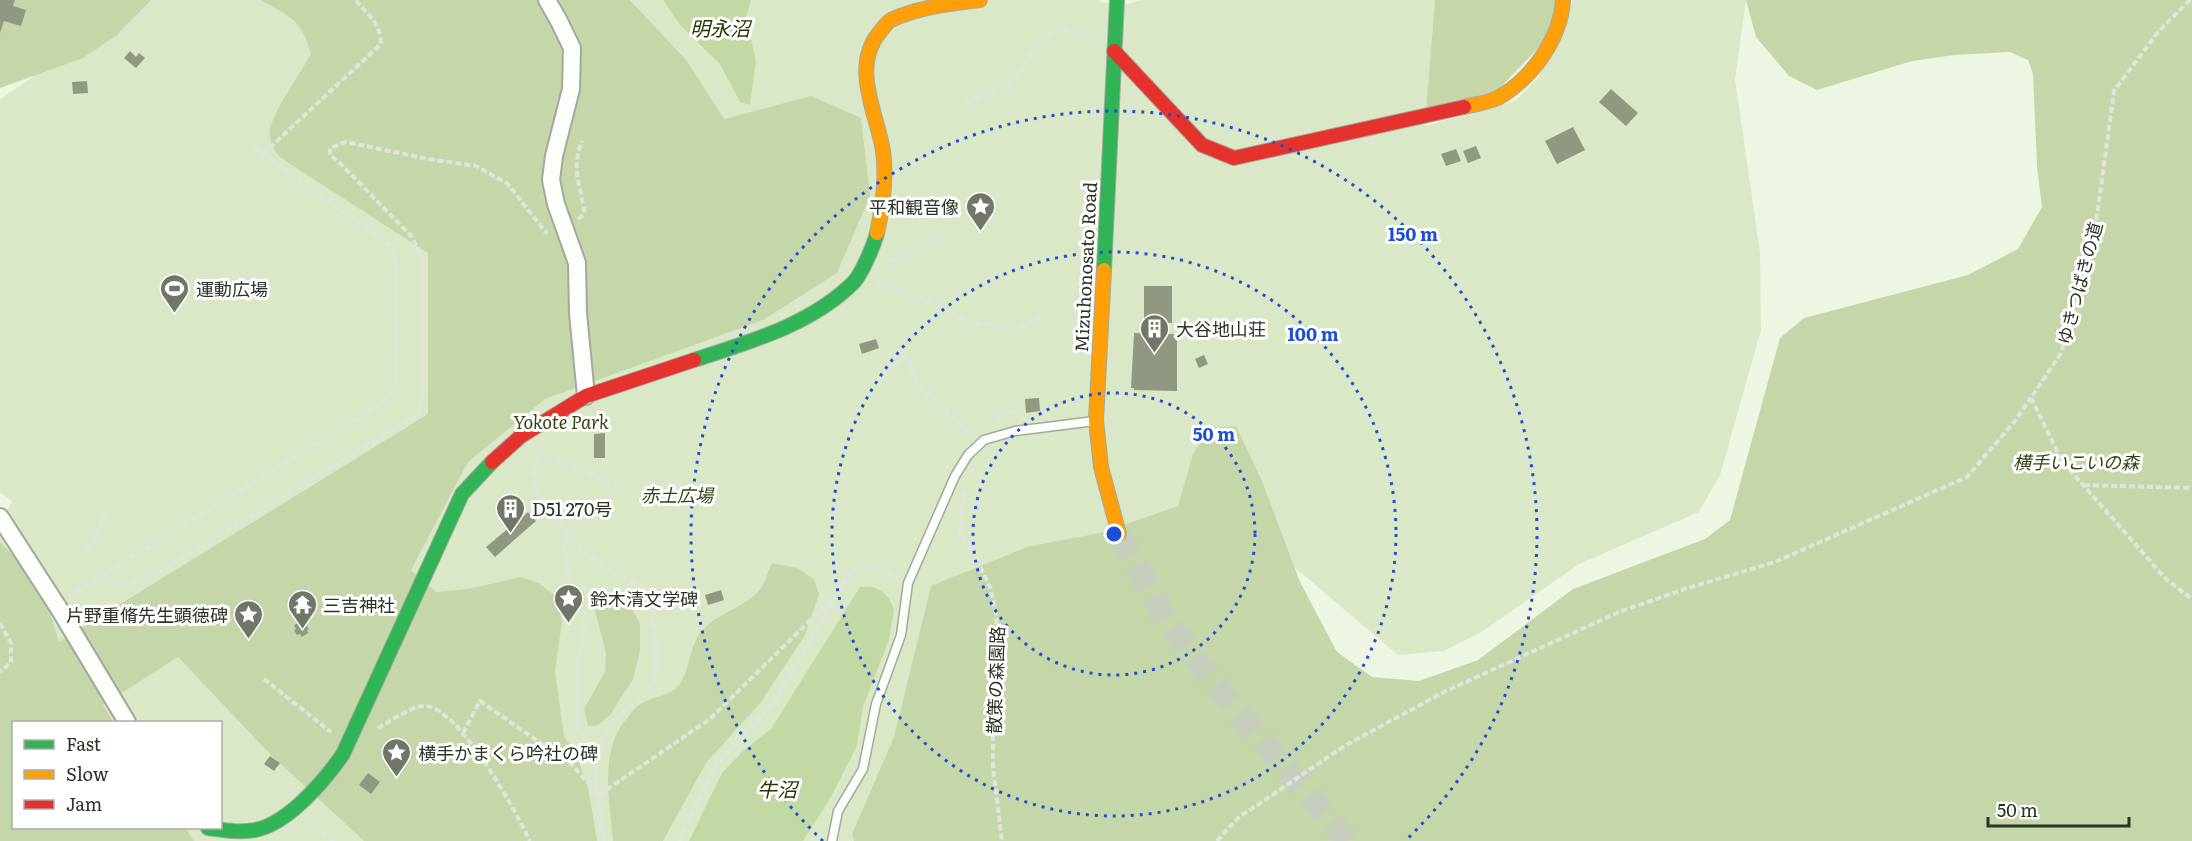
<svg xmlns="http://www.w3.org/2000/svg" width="2192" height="841" font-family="Literata,'Noto Sans JP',serif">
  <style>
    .green { fill: #dbe8c8; fill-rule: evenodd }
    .forest { fill: #c5d7a9 }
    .water { fill: #c3d9a3 }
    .building { fill: #909882 }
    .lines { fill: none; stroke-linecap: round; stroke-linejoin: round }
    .secondary-tunnel { stroke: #c7cebd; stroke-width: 24; stroke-dasharray: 24 12; stroke-linecap: butt }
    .lane-casing { stroke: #a3a99b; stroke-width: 11 }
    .street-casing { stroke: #a3a99b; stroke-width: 20 }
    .fast-casing { stroke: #a3a99b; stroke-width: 16 }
    .slow-casing { stroke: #a3a99b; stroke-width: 16 }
    .jam-casing { stroke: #a3a99b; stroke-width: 16 }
    .path { stroke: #e1e4de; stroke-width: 4; stroke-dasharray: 6 3; stroke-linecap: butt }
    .lane { stroke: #fcfefb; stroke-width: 8 }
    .street { stroke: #fcfefb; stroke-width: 16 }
    .fast { stroke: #30b455; stroke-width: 14 }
    .slow { stroke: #ff9f0a; stroke-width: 14 }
    .jam { stroke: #e5322d; stroke-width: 14 }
    .ring { fill: none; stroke: #1d4ed8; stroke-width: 3; stroke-dasharray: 3 6 }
    .labels { text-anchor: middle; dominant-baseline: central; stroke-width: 6; stroke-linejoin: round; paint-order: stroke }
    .poi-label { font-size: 18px; fill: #2d3226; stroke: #fff; text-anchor: start }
    .street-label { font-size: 18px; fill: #2d3226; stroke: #fff }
    .park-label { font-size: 18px; font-style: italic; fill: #341; stroke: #fff }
    .water-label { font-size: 20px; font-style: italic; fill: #263601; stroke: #fff }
    .centre { fill: #1d4ed8; stroke: #fff; stroke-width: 3 }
    .ring-label { font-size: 18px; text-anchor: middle; font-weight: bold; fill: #1d4ed8; stroke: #fff; stroke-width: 6; stroke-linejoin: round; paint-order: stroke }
  </style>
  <rect width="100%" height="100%" fill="#eef5e3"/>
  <!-- green -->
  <path class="green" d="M 113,0 L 1099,0 L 1099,2 L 1127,4 L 1142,0 L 1435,0 L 1425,126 L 1515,101 L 1538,78 L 1573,0 L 1746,0 L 1735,79 L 1760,253 L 1761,330 L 1720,475 L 1699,512 L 1579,564 L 1483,631 L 1444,651 L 1398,655 L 1240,521 L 1316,841 L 0,841 L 0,525 L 12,501 L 0,493 L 0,99 L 52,64 ZM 14,722 L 220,722 L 220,828 L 14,828 Z"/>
  <!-- forest -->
  <path class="forest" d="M 0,0 L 151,0 L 117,35 L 83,58 L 0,88 Z
    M 260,0 L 630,0 L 687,61 L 724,119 L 811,96 L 861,118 L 870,196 L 837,273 L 763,320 L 545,399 L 468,462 L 411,570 L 436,592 L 468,589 L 521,577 L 539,583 L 558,598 L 562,622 L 555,671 L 564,736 L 576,754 L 588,787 L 597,841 L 364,841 L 268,752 L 178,657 L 103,705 L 113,722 L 14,722 L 14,828 L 185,828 L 194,841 L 0,841 L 0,542 L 19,561 L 46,600 L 59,642 L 428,414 L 428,253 L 281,158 C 274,152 268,139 270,129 C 275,108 300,74 311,54 C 302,20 290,16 260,0 Z
    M 1435,0 L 1558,0 L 1546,40 L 1498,90 L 1426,110 Z
    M 1746,0 L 2192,0 L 2192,841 L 854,841 L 852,834 L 894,737 L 931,586 L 1027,547 L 1100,533 L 1178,506 L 1193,454 L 1210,428 L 1236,426 L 1262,481 L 1300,582 L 1337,652 L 1372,677 L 1419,681 L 1478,660 L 1573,589 L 1705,539 L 1730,520 L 1780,338 L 1804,318 L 1968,275 L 2018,249 L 2042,207 L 2037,166 L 2033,74 L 2028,60 L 2010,52 L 1954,55 L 1912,61 L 1817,90 L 1789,76 L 1756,37 Z
    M 772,563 L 797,568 L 814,579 L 819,594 L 805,635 L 761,702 L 706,763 L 663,841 L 613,841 C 610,801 598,752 627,718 C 631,714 634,708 639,705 C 652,696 669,697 679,685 C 689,672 689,652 697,638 C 711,614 740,610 758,592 C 765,585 767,572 772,563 Z
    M 603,596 L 632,609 L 640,623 L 640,651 L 633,679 L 610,715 L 598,725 L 588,726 L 584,709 L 605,672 L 606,653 L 592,599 Z"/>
  <!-- water -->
  <path class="water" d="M 663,0 L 751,0 L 746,18 L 756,61 L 750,105 L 740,102 L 720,64 L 681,26 Z
    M 860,587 L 873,587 L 882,591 L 889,598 L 894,610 L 889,640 L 863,707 L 857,746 L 831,797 L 803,841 L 689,841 L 722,773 L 744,750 L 771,729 Z"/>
  <!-- building -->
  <path class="building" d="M 0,0 L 15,0 L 13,6 L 26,10 L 21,26 L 4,21 L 0,33 Z
    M 130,51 L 136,57 L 139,53 L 145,58 L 136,68 L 124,58 Z
    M 87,81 L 88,93 L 73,94 L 72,82 Z
    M 1611,89 L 1638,113 L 1626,126 L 1599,102 Z
    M 1573,127 L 1585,150 L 1557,164 L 1545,141 Z
    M 1476,146 L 1481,158 L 1468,163 L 1463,151 Z
    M 1456,149 L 1461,161 L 1446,166 L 1441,154 Z
    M 1144,286 L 1172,286 L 1172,323 L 1168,323 L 1168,334 L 1177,334 L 1177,391 L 1134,390 L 1134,388 L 1131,388 L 1134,333 L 1159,334 L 1160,325 L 1144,325 Z
    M 876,339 L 879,348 L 862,354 L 859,344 Z
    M 1204,355 L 1208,364 L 1199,368 L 1195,359 Z
    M 1039,398 L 1040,411 L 1026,413 L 1025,399 Z
    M 605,433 L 605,458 L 594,458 L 594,434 Z
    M 528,512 L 536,521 L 495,557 L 486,547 Z
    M 721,590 L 724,600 L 708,605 L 705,595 Z
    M 302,621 L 309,629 L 307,630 L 308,633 L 302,637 L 300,634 L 297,635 L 294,630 L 296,629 L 294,625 Z
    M 270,756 L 280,763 L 274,771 L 264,764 Z
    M 368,773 L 380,782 L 371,794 L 359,785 Z"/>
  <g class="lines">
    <!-- secondary-tunnel -->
    <path class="secondary-tunnel" d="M 1119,534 L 1167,621 L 1226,698 L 1348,841"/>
    <defs>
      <path id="lane" d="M 832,841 L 838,811 L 863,769 L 876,704 L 901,635 L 908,583 L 955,476 L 968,455 L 984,440 L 1015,431 L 1095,421"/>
      <path id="street" d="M 547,0 L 559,21 L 572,48 L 571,89 L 554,156 L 551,180 L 556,204 L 577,263 L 578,313 L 586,396
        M 0,517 L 58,607 L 127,722"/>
      <path id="fast" d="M 1104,270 L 1117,0
        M 694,360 C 749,342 811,325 854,282 C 862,273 874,245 877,233
        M 208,828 C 224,830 239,833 255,830 C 288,824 325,780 343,754 L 462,494 L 492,462"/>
      <path id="slow" d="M 1464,107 C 1476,104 1493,102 1503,95 C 1534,75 1561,37 1563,0
        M 877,233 C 883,206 887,179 883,151 C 877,113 851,68 879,33 C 883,29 886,23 891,20 C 919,7 950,4 980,0
        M 1104,270 L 1096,420 L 1101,467 L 1119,534"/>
      <path id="jam" d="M 1114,51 L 1202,145 L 1234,158 L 1464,107
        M 492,462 L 521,436 L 586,396 L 694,360"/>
    </defs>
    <!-- lane casing -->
    <use href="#lane" class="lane-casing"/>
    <!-- street casing -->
    <use href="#street" class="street-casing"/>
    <!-- fast casing -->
    <use href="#fast" class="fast-casing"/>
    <!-- slow casing -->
    <use href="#slow" class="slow-casing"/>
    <!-- jam casing -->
    <use href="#jam" class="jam-casing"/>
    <!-- path -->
    <path class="path" d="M 2190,0 L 2158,32 L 2114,91 L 2093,245 L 2061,353 L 2031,398 L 2062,461 L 2166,579 L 2192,599
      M 966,102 C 978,97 1004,89 1013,81 C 1023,73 1026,59 1034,49 C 1052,26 1072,24 1095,41
      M 263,154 L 381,44 C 381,24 368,14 355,0
      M 578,219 L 583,215 L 584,210 C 580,182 571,171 582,141
      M 889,262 L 944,237
      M 876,283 L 930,301 L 969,323 L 1017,328 L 1041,317
      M 876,383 L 902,357 L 908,359 L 915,381 L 970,435
      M 997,423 L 999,415 L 1018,411
      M 538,453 L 629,490
      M 539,454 L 533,473 L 538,496 L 555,514 L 574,545 L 617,575 L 645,588 L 650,596 C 652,616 661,667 653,683 C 647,694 624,712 615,722 C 585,755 599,801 604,841
      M 2084,485 L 2192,488
      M 964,492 L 960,533 L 976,558 L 990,587 L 996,613 L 998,650 L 993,735 L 993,768 L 1002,841
      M 566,532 L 564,548 L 568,568 L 573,590 L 583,613 L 584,635 L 577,666 L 578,726 L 595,766
      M 86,550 L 96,538 L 106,512
      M 96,579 C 123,585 128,586 154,575 L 416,416 L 420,409 L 424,379 L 424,260 L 411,236 L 340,163 L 330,155 L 330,148 L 346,142 L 428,159 L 476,166 L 508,184 L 547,234
      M 839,592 C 857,554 866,564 898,579
      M 69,596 L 377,406 L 389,397 L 396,385 L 395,255 L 389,244 L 253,147
      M 0,623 L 11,643 L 11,662 L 0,672
      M 264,679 L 331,732
      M 378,728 C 389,722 412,706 424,706 C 458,705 516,812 530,841
      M 463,733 L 480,701 L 572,765 L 599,795 L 710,719 L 839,592
      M 307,822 L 333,841
      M 679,841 L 717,764 L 771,706 L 835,599
      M 1217,841 L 1238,818 L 1346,745 L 1444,692 L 1619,612 L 1688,588 L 1775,562 L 1967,477 L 2014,422 L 2031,398"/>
    <!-- lane -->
    <use href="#lane" class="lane"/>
    <!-- street -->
    <use href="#street" class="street"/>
    <!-- fast -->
    <use href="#fast" class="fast"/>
    <!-- slow -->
    <use href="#slow" class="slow"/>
    <!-- jam -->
    <use href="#jam" class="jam"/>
  </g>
  <!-- distance rings -->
  <g class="ring">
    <circle cx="1114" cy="534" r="141"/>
    <circle cx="1114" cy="534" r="282"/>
    <path d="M823 841A423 423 0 1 1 1405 841"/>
  </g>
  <!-- icons -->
  <defs>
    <symbol id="sight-pin" viewBox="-11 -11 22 30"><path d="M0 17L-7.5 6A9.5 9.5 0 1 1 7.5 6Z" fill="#717668" stroke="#fff"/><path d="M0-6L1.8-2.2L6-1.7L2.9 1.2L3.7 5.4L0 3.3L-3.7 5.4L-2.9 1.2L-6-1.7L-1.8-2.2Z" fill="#fff"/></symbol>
    <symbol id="stadium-pin" viewBox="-11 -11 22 30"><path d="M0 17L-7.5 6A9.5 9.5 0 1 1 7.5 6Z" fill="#717668" stroke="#fff"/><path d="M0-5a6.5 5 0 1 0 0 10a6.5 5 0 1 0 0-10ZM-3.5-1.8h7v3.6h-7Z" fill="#fff"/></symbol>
    <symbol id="building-pin" viewBox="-11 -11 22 30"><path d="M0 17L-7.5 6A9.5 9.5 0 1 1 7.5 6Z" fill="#717668" stroke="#fff"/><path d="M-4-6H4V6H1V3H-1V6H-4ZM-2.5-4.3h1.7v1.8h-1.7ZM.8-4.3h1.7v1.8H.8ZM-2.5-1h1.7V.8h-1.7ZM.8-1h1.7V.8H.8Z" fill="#fff"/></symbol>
    <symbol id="temple-pin" viewBox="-11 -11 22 30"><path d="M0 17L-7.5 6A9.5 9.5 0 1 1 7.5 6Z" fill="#717668" stroke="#fff"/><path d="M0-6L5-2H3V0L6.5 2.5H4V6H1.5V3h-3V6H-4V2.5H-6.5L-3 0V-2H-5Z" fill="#fff"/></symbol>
  </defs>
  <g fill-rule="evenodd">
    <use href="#sight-pin" x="964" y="190" width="33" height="45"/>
    <use href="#stadium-pin" x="158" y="272" width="33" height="45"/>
    <use href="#building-pin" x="1138" y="312" width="33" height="45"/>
    <use href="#building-pin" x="494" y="492" width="33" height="45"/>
    <use href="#sight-pin" x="552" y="582" width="33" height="45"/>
    <use href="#temple-pin" x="286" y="588" width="33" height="45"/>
    <use href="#sight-pin" x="232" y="598" width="33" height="45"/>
    <use href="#sight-pin" x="380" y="736" width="33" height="45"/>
  </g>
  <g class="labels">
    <!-- poi labels -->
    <g class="poi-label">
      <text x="959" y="206" text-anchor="end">平和観音像</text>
      <text x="196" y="288">運動広場</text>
      <text x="1176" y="328">大谷地山荘</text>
      <text x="532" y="508">D51 270号</text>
      <text x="590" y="598">鈴木清文学碑</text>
      <text x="323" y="604">三吉神社</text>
      <text x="228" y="614" text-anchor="end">片野重脩先生顕徳碑</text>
      <text x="418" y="752">横手かまくら吟社の碑</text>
    </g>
    <!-- street labels -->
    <g class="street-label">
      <text transform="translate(1085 267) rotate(-87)">Mizuhonosato Road</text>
      <text transform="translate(2079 283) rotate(-75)">ゆきつばきの道</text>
      <text transform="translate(995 680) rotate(-88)">散策の森園路</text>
    </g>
    <!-- park labels -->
    <g class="park-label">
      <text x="561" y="421">Yokote Park</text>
      <text x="2076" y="461">横手いこいの森</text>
      <text x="677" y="494">赤土広場</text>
    </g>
    <!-- water labels -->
    <g class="water-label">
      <text x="720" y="27">明永沼</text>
      <text x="777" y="788">牛沼</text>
    </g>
  </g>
  <circle cx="1114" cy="534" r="9" class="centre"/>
  <g class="ring-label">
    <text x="1413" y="241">150 m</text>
    <text x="1313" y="341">100 m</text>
    <text x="1214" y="441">50 m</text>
  </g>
  <!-- legend -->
  <rect x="12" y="721" width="210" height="108" fill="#ffffff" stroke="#abada8" stroke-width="1.5"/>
  <rect x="24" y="740" width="30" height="9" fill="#30b455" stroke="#abada8" stroke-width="1.5"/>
  <text x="66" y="751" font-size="18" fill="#2d3226">Fast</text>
  <rect x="24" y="770" width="30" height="9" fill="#ff9f0a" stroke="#abada8" stroke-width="1.5"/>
  <text x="66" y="781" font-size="18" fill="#2d3226">Slow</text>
  <rect x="24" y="800" width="30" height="9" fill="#e5322d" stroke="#abada8" stroke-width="1.5"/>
  <text x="66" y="811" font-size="18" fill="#2d3226">Jam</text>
  <!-- scale -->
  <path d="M1988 817v9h141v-9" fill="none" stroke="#2d3226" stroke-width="3"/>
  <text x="1997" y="817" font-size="18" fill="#2d3226" stroke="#ffffff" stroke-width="4.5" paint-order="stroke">50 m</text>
</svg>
